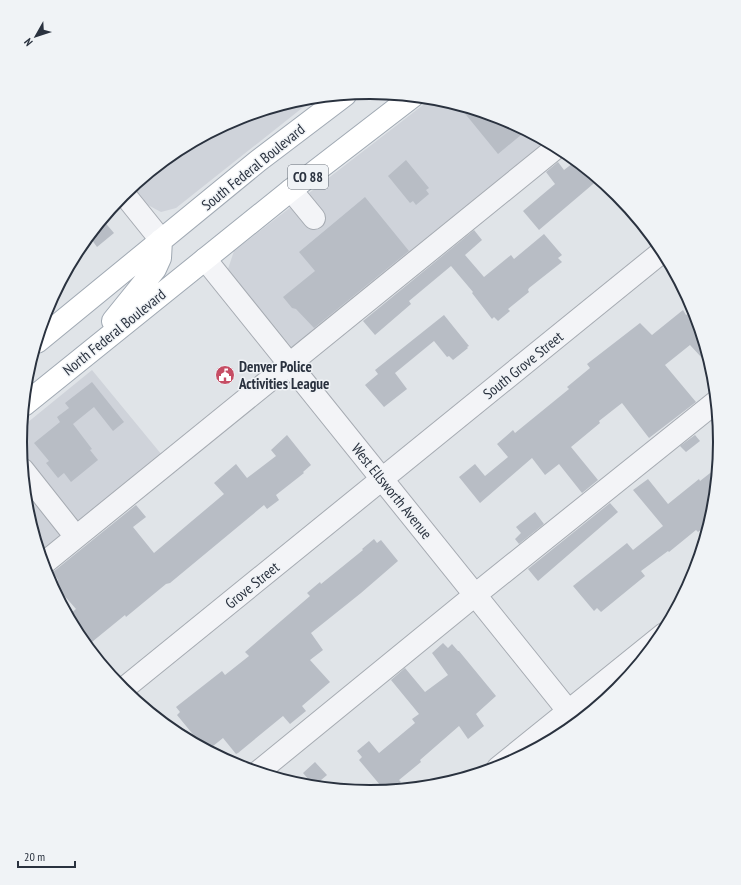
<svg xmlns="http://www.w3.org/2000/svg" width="741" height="885" font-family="'PT Sans Narrow',sans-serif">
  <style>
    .built { fill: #cfd3da }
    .building { fill: #b8bdc5 }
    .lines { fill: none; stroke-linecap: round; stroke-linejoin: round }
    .minor-casing { stroke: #a6abb2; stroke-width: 24 }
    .major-casing { stroke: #a0a9b3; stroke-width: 24 }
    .minor { stroke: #f3f4f7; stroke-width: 22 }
    .major { stroke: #fff; stroke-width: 22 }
    .labels { text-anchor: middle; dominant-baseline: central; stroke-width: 3; stroke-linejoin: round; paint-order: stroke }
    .shield { fill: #f0f3f6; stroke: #656c76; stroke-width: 1 }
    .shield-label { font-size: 14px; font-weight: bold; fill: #2a323f }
    .street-label { font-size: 15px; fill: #2a323f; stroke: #f0f3f6 }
    .poi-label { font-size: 15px; font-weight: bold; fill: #2a323f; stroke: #f0f3f6; text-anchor: start }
    .rim { fill: none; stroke: #2a323f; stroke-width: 2 }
  </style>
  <rect width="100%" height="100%" fill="#e0e4e8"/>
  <!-- built -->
  <path class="built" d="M 316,97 L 176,208 L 161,212 L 146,204 L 132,187 L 176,151 L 237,119 L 302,99 Z
    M 432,98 L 439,99 L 505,119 L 561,149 L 302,360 L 228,269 L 234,251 Z
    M 92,370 L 171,466 L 44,568 L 27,511 L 20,442 L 22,427 Z"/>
  <!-- building -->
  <path class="building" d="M 458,105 L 505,119 L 527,130 L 498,154 Z
    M 406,160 L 429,188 L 426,190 L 429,194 L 416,205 L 413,201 L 410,203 L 388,176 Z
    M 577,160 L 599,179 L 539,230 L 523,211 L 555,184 L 546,172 L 558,162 L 564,170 Z
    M 365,197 L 409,251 L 314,328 L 296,309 L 292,308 L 283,297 L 315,271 L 299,252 Z
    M 102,219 L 114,233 L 97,247 L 89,236 Z
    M 474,230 L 482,240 L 465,255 L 484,277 L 511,255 L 514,259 L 544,234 L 562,255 L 558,258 L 562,262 L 529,288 L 528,290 L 529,292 L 508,309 L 510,311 L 498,321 L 494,317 L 492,319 L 472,293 L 473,292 L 451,266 L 409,301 L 411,304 L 375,335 L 363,321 Z
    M 683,310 L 686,315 L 688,314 L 700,329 L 713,370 L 690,345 L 665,365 L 696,402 L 649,438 L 622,403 L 599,421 L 600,423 L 571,447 L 598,480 L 582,493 L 559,464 L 545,475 L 532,458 L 480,503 L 459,477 L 475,464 L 485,476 L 508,457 L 497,444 L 513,430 L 515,433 L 569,389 L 567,387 L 590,368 L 587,364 L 640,323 L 652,335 Z
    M 444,315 L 469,346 L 467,347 L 468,348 L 453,360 L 449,356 L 447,357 L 434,341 L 395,373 L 407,389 L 384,407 L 365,385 L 378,374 L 375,370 Z
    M 92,382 L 124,422 L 113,431 L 94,407 L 73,424 L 92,449 L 90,450 L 98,460 L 71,482 L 64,473 L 58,478 L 46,463 L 49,461 L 34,443 L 60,422 L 57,417 L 69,408 L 65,403 Z
    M 287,435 L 311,465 L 303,472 L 304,473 L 276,495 L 279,500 L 267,509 L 264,505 L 170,583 L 166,584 L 126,617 L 125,615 L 87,646 L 77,634 L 70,620 L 73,618 L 70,614 L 76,609 L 54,584 L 58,580 L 53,572 L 136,505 L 146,517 L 133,527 L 154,553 L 224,494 L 214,483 L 236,464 L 247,478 L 276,456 L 271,450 Z
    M 695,435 L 700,441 L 686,452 L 680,446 Z
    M 719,466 L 714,511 L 711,522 L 698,532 L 696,530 L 669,552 L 668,551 L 641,571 L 645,576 L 601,612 L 597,608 L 594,611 L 573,586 L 627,543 L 633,550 L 663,526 L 633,490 L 648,479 L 668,504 L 699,479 L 700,481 Z
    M 610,503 L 618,512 L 538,581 L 528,569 Z
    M 535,512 L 544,524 L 519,544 L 515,539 L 521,533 L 516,527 Z
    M 374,539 L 377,543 L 381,540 L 398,561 L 361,593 L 311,633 L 323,650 L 310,660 L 330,682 L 302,706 L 306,711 L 290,724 L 283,716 L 238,753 L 236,754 L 223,738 L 207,751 L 205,749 L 177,715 L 180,712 L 176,707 L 222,671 L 225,675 L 249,656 L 245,652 L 310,596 L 307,593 L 320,582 L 321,584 L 363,550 L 362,549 Z
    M 443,643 L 448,648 L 452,644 L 458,651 L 459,651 L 496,696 L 476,714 L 484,726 L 468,739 L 459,726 L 420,760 L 421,762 L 399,780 L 401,782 L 391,791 L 386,792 L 359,760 L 362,757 L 357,751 L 369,741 L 379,753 L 415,723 L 412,719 L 419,714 L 391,680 L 405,668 L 425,692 L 448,675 L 432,653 Z
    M 315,762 L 327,775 L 314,786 L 303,773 Z"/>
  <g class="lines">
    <defs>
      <path id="minor" d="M 291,190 L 314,218
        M 124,194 L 161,240
        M 205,259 L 578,723
        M 23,470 L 76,537
        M 43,564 L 557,147
        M 122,690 L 663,251
        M 498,768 L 664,634
        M 257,773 L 475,595 L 717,401"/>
      <path id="major" d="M 113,321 L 155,269 L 160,258 L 161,240
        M 37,342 L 258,161 L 345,95
        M 24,405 L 291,190 L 413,96"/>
    </defs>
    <!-- minor casing -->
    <use href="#minor" class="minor-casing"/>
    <!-- major casing -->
    <use href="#major" class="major-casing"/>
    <!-- minor -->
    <use href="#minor" class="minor"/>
    <!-- major -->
    <use href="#major" class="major"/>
  </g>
  <!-- icons -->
  <defs>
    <symbol id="civic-disc" viewBox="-11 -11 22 22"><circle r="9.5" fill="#c64d64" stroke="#f0f3f6"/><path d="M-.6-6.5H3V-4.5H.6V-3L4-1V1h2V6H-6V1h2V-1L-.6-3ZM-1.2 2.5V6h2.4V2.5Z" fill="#fff"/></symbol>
  </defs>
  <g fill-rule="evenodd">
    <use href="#civic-disc" x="214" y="364" width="22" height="22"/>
  </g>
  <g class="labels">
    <!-- shield labels -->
    <rect class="shield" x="288" y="165" width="40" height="24" rx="3"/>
    <g class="shield-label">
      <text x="308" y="177">CO 88</text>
    </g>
    <!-- street labels -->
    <g class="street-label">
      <text transform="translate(253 167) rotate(-39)">South Federal Boulevard</text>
      <text transform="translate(114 332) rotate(-39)">North Federal Boulevard</text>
      <text transform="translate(523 365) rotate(-39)">South Grove Street</text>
      <text transform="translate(392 491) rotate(51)">West Ellsworth Avenue</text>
      <text transform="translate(252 585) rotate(-39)">Grove Street</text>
    </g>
    <!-- poi labels -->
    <g class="poi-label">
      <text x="239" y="366">Denver Police<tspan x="239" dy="17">Activities League</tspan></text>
    </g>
  </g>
  <!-- crop -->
  <path d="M0 0H741V885H0ZM27 442a343 343 0 1 1 686 0a343 343 0 1 1-686 0Z" fill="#f0f3f6" fill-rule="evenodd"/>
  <path class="rim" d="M27 442a343 343 0 1 1 686 0a343 343 0 1 1-686 0Z"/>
  <!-- north arrow -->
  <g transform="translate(36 36) rotate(231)" stroke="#f0f3f6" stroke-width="3" paint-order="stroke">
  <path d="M0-3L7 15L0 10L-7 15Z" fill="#2a323f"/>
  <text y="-6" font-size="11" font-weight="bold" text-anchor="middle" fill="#2a323f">N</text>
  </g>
  <!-- scale -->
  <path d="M18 861v6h57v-6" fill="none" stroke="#2a323f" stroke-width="2"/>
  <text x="24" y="861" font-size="12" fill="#2a323f" stroke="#f0f3f6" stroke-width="3" paint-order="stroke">20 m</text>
</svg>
